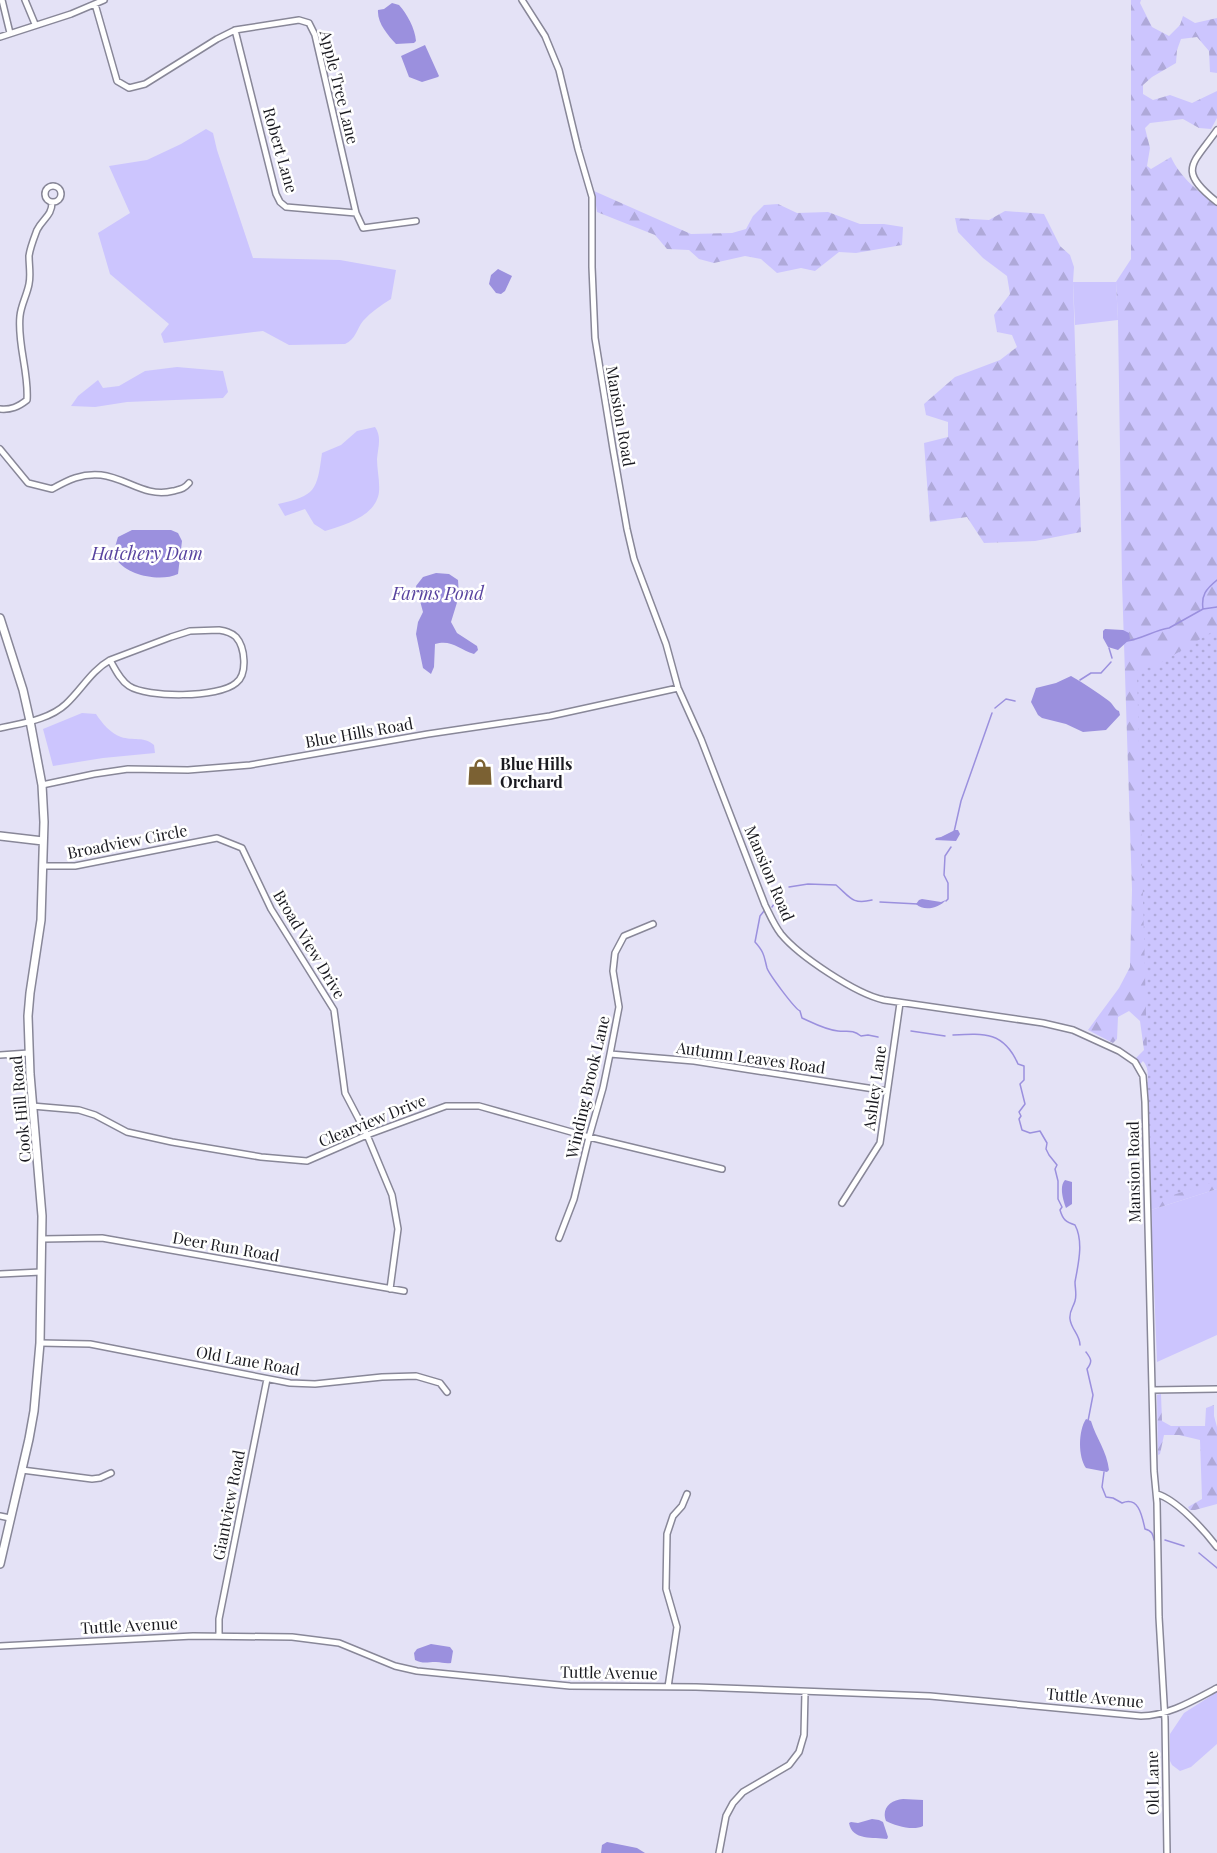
<svg xmlns="http://www.w3.org/2000/svg" width="1217" height="1853" font-family="'Playfair Display',serif">
  <style>
    .green { fill: #ccc5fe }
    .forest { fill: url(#forest-firs) }
    .park { fill: url(#park-dots) }
    .water { fill: #9b90de }
    .lines { fill: none; stroke-linecap: round; stroke-linejoin: round }
    .stream { stroke: #9b90de; stroke-width: 1.5 }
    .minor-casing { stroke: #888798; stroke-width: 8 }
    .tertiary-casing { stroke: #888798; stroke-width: 10 }
    .minor { stroke: #fff; stroke-width: 5 }
    .tertiary { stroke: #fff; stroke-width: 7 }
    .labels { text-anchor: middle; dominant-baseline: central; stroke-width: 5; stroke-linejoin: round; paint-order: stroke }
    .street-label { font-size: 16px; fill: #1a1a20; stroke: #fff }
    .poi-label { font-size: 16px; font-weight: bold; fill: #1a1a20; stroke: #fff; text-anchor: start }
    .water-label { font-size: 18px; font-style: italic; fill: #58439f; stroke: #fff }
  </style>
  <defs>
    <pattern id="forest-firs" width="22" height="20" patternUnits="userSpaceOnUse" patternTransform="scale(1.5)"><rect width="22" height="20" fill="#ccc5fe"/><path d="M5 1l3.5 6h-7zM16 11l3.5 6h-7z" fill="#afa9d9"/></pattern>
    <pattern id="park-dots" width="8" height="8" patternUnits="userSpaceOnUse" patternTransform="scale(1.5)"><rect width="8" height="8" fill="#ccc5fe"/><path d="M2 2h.1M6 6h.1" fill="none" stroke="#afa9d9" stroke-width="1.8" stroke-linecap="round"/></pattern>
  </defs>
  <rect width="100%" height="100%" fill="#e4e2f6"/>
  <!-- green -->
  <path class="green" d="M 206,129 L 213,133 L 217,150 L 253,258 L 340,260 L 396,270 L 391,299 C 381,305 371,312 363,321 C 356,330 356,339 345,344 L 289,345 L 263,331 L 164,343 L 161,334 L 169,324 L 110,274 L 98,233 L 130,213 L 109,166 L 147,160 L 181,144 Z
    M 1073,282 L 1116,282 L 1118,320 L 1075,325 Z
    M 177,367 L 223,371 L 228,392 L 223,398 L 127,402 L 95,407 L 71,406 L 78,396 L 98,380 L 103,388 L 119,386 L 145,371 Z
    M 375,427 C 382,437 378,447 377,459 C 377,470 380,481 379,492 C 376,516 345,525 325,531 L 314,524 L 305,509 L 285,516 L 278,504 C 316,496 317,490 322,453 L 341,445 L 357,431 Z
    M 82,713 L 96,714 C 102,723 110,733 121,737 C 133,741 144,736 154,745 L 155,753 L 103,758 L 53,766 L 43,729 Z
    M 1217,1189 L 1217,1335 L 1157,1362 L 1151,1210 Z
    M 1217,1692 L 1217,1744 L 1191,1767 L 1180,1771 L 1172,1765 L 1170,1761 L 1170,1734 L 1184,1713 Z"/>
  <!-- forest -->
  <path class="forest" d="M 1131,0 L 1141,0 L 1140,3 L 1152,27 L 1169,36 L 1180,25 L 1183,16 L 1195,23 L 1217,18 L 1217,73 L 1210,72 L 1209,51 L 1197,37 L 1181,39 L 1177,50 L 1176,63 L 1152,77 L 1143,85 L 1143,94 L 1153,100 L 1170,95 L 1192,103 L 1217,91 L 1217,118 L 1211,129 L 1199,128 L 1183,119 L 1150,123 L 1145,128 L 1150,148 L 1147,166 L 1151,169 L 1171,157 C 1180,178 1200,192 1217,206 L 1217,1189 L 1151,1210 L 1146,1082 L 1150,1082 C 1149,1074 1148,1067 1143,1061 L 1140,1064 L 1136,1058 L 1144,1050 L 1140,1021 L 1129,1011 L 1118,1017 L 1117,1039 L 1113,1043 L 1088,1030 L 1119,988 L 1130,967 L 1132,890 L 1122,582 L 1118,320 L 1116,282 L 1131,259 Z
    M 594,191 L 691,234 L 732,233 L 746,229 L 753,216 L 764,205 L 778,204 L 797,213 L 828,212 L 860,224 L 884,224 L 903,227 L 902,245 L 856,253 L 839,252 L 815,271 L 801,268 L 777,273 L 761,259 L 745,256 L 714,263 L 699,259 L 689,250 L 667,249 L 655,235 L 597,212 Z
    M 1005,211 L 1044,214 L 1060,246 L 1070,255 L 1074,267 L 1073,282 L 1081,532 L 1035,541 L 984,543 L 967,517 L 930,522 L 924,443 L 948,437 L 948,422 L 926,415 L 924,404 L 955,377 L 1000,360 L 1017,347 L 1012,335 L 997,332 L 994,315 L 1010,294 L 1007,276 L 983,258 L 958,232 L 955,218 L 989,220 Z
    M 1161,1394 L 1162,1421 L 1171,1426 L 1205,1426 L 1206,1408 L 1214,1405 L 1214,1416 L 1217,1427 L 1217,1504 L 1195,1510 L 1190,1510 L 1188,1507 L 1202,1499 L 1200,1440 L 1179,1435 L 1164,1435 L 1160,1454 L 1158,1455 L 1157,1395 Z"/>
  <!-- park -->
  <path class="park" d="M 1217,629 L 1217,1181 L 1151,1202 L 1137,671 L 1157,665 Z"/>
  <!-- water -->
  <path class="water" d="M 392,3 L 399,5 C 407,14 415,28 416,41 L 414,43 L 396,44 C 388,35 377,23 378,10 L 384,9 Z
    M 425,45 L 439,76 L 438,77 L 422,82 L 409,77 L 401,56 Z
    M 498,269 L 512,276 L 505,291 L 501,294 L 496,293 L 489,284 L 491,275 Z
    M 132,530 L 171,530 L 178,533 L 182,541 L 178,574 C 161,582 128,576 117,560 C 112,554 116,544 118,537 Z
    M 436,573 L 449,574 L 458,580 L 459,596 L 451,622 L 457,633 L 477,646 L 478,650 L 474,654 C 459,649 451,639 435,644 L 434,667 L 431,674 L 423,668 L 416,634 L 418,622 L 423,612 L 416,586 L 423,577 Z
    M 1105,629 L 1123,630 L 1129,633 L 1130,639 L 1118,650 L 1108,647 L 1103,638 L 1103,631 Z
    M 1071,676 C 1085,684 1097,692 1109,701 C 1114,705 1114,709 1119,711 L 1120,715 L 1106,730 L 1083,732 L 1066,724 L 1042,718 L 1038,715 L 1031,702 L 1036,688 L 1056,683 Z
    M 955,830 L 958,830 L 960,834 L 956,841 L 935,840 L 936,838 L 941,837 Z
    M 922,899 L 941,902 L 946,900 C 939,908 924,912 916,904 L 919,900 Z
    M 1065,1180 L 1072,1182 L 1072,1204 L 1066,1208 C 1063,1200 1059,1186 1065,1180 Z
    M 1086,1419 L 1091,1421 C 1096,1438 1107,1451 1109,1470 L 1107,1472 L 1086,1468 C 1078,1457 1078,1431 1086,1419 Z
    M 431,1644 L 450,1647 L 453,1651 L 451,1663 C 445,1664 442,1662 436,1662 C 427,1662 423,1664 415,1660 L 414,1653 L 417,1649 Z
    M 903,1799 L 923,1800 L 923,1826 C 914,1831 895,1826 886,1821 C 881,1808 891,1800 903,1799 Z
    M 872,1819 L 879,1820 L 883,1822 L 888,1837 L 887,1839 C 874,1837 852,1841 849,1823 L 851,1822 L 858,1823 Z
    M 607,1842 L 637,1848 L 645,1853 L 601,1853 L 602,1845 Z"/>
  <g class="lines">
    <!-- stream -->
    <path class="stream" d="M 1203,609 C 1201,595 1206,589 1217,580
      M 1127,641 C 1142,639 1155,630 1169,628 L 1203,609 L 1217,607
      M 1109,648 L 1112,658
      M 1080,680 L 1091,673 L 1101,673 L 1111,662
      M 995,708 L 1006,699 L 1015,701
      M 954,832 L 961,801 L 992,713
      M 789,887 L 808,884 L 836,885 C 850,897 852,905 872,900
      M 946,901 L 948,899 L 948,883 L 944,875 L 945,856 L 951,847
      M 880,902 L 918,904
      M 772,907 L 781,894
      M 764,911 L 760,916 L 755,942 C 765,953 764,957 767,968 C 769,974 794,1008 800,1011 L 802,1018 C 813,1023 826,1030 838,1031 C 848,1032 852,1029 861,1036 L 868,1035 L 878,1037
      M 911,1031 L 945,1036
      M 953,1035 C 985,1033 1004,1032 1018,1064 L 1024,1066 L 1024,1080 L 1020,1084 L 1025,1104 L 1019,1112 L 1021,1116 L 1019,1119 L 1022,1130 L 1030,1133 L 1040,1131 L 1047,1143 L 1046,1149 L 1049,1155 L 1057,1165 L 1055,1169 L 1058,1181 L 1058,1199 L 1062,1207 L 1060,1210 C 1063,1220 1066,1222 1075,1225 C 1084,1242 1078,1265 1075,1282 C 1075,1288 1077,1295 1075,1301 C 1073,1308 1069,1311 1070,1319 C 1071,1329 1080,1335 1080,1345
      M 1086,1352 C 1091,1359 1093,1361 1087,1369 L 1093,1395 L 1088,1421
      M 1104,1472 L 1102,1487 L 1106,1497 L 1113,1498 L 1122,1503 C 1139,1496 1142,1516 1145,1529 C 1152,1531 1153,1534 1154,1540
      M 1165,1540 L 1184,1546
      M 1199,1553 L 1217,1568"/>
    <defs>
      <path id="minor" d="M 2,0 L 10,33
        M 25,0 L 35,24
        M 522,0 L 545,36 L 559,70 L 578,149 L 592,197 L 592,267 L 595,338 L 613,449 L 627,529 L 634,559 L 666,644 L 678,688 L 701,739 L 765,905 C 770,915 774,925 781,934 C 799,956 856,994 884,1000 L 1043,1023 L 1073,1030 L 1119,1051 L 1135,1062 L 1143,1076 L 1145,1102 L 1154,1471 L 1157,1503 L 1159,1617 L 1165,1720 L 1167,1853
        M 95,4 L 117,81 L 129,88 L 145,84 L 217,39 L 235,30 L 299,20 L 309,23 L 315,35 L 356,213 L 363,228 L 416,221
        M 235,30 L 276,194 L 280,202 L 286,207 L 356,213
        M 0,37 L 71,14 L 104,0
        M 1217,130 C 1192,165 1177,170 1217,202
        M45 194a8 8 0 1 1 16 0a8 8 0 1 1-16 0Z
        M 0,409 C 11,410 18,407 27,400 C 29,372 17,344 20,316 C 21,305 27,295 29,284 C 31,275 29,266 29,256 C 30,248 34,238 37,230 C 43,218 52,216 52,202
        M 0,449 L 28,483 L 52,489 C 68,480 82,473 101,475 C 127,478 145,498 173,491 C 181,489 184,489 189,483
        M 219,630 C 225,631 231,632 236,637 C 245,647 248,674 236,683 C 219,698 147,698 129,686 C 120,680 115,669 110,660 L 171,637 L 190,631 Z
        M 0,728 C 22,723 49,720 66,704 C 82,689 91,671 110,660
        M 42,785 L 94,774 L 128,769 L 188,770 L 250,765 L 428,734 L 550,716 L 678,688
        M 43,866 L 75,866 L 217,838 L 242,848 L 271,909 L 334,1010 L 345,1093 L 367,1135 L 392,1195 L 398,1229 L 390,1289
        M 610,1054 L 694,1061 L 887,1091
        M 0,1055 L 29,1053
        M 32,1106 L 79,1110 L 95,1115 L 127,1132 L 172,1142 L 261,1157 L 307,1161 L 367,1135 L 446,1106 L 479,1106 L 589,1137 L 722,1169
        M 842,1203 L 880,1143 L 900,1003
        M 559,1238 L 574,1199 L 589,1137 L 603,1088 L 610,1054 L 619,1007 L 613,971 L 615,953 L 624,936 L 653,924
        M 42,1239 L 102,1238 L 404,1291
        M 0,1274 L 41,1272
        M 40,1343 L 90,1344 L 290,1383 L 315,1384 L 382,1377 L 416,1376 L 440,1383 L 447,1392
        M 1153,1390 L 1217,1389
        M 22,1470 L 92,1479 L 100,1478 L 111,1473
        M 1157,1494 C 1177,1500 1204,1530 1217,1547
        M 0,1516 L 10,1518
        M 219,1636 L 219,1619 L 267,1379
        M 0,1646 L 193,1636 L 292,1637 L 339,1643 L 395,1666 L 417,1671 L 570,1686 L 696,1687 L 930,1696 L 1141,1716 C 1168,1716 1194,1700 1217,1688
        M 668,1687 L 677,1627 L 666,1589 L 667,1534 L 673,1516 L 682,1506 L 687,1494
        M 719,1853 L 726,1816 L 733,1803 L 743,1792 L 789,1765 L 799,1752 L 804,1735 L 805,1692"/>
      <path id="tertiary" d="M 0,618 L 23,690 L 30,721 L 42,785 L 44,822 L 41,920 L 30,993 L 28,1016 L 30,1074 L 42,1216 L 40,1343 L 34,1411 L 29,1439 L 0,1564
        M 0,836 L 43,841"/>
    </defs>
    <!-- minor casing -->
    <use href="#minor" class="minor-casing"/>
    <!-- tertiary casing -->
    <use href="#tertiary" class="tertiary-casing"/>
    <!-- minor -->
    <use href="#minor" class="minor"/>
    <!-- tertiary -->
    <use href="#tertiary" class="tertiary"/>
  </g>
  <!-- icons -->
  <defs>
    <symbol id="shop-bare" viewBox="-9 -9 18 18"><path d="M-5-2.5h2.3a2.7 3.5 0 0 1 5.4 0H5L5.5 6h-11ZM-1.5-2.5h3a1.5 2.3 0 0 0-3 0Z" fill="#7b6133" stroke="#fff" stroke-width="2.5" paint-order="stroke"/></symbol>
  </defs>
  <g fill-rule="evenodd">
    <use href="#shop-bare" x="461" y="753" width="38" height="38"/>
  </g>
  <g class="labels">
    <!-- street labels -->
    <g class="street-label">
      <text transform="translate(340 87) rotate(76)">Apple Tree Lane</text>
      <text transform="translate(281 150) rotate(74)">Robert Lane</text>
      <text transform="translate(621 416) rotate(80)">Mansion Road</text>
      <text transform="translate(359 732) rotate(-10)">Blue Hills Road</text>
      <text transform="translate(127 841) rotate(-11)">Broadview Circle</text>
      <text transform="translate(770 873) rotate(67)">Mansion Road</text>
      <text transform="translate(310 944) rotate(59)">Broad View Drive</text>
      <text transform="translate(751 1057) rotate(8)">Autumn Leaves Road</text>
      <text transform="translate(587 1087) rotate(-77)">Winding Brook Lane</text>
      <text transform="translate(874 1088) rotate(-82)">Ashley Lane</text>
      <text transform="translate(20 1109) rotate(-95)">Cook Hill Road</text>
      <text transform="translate(372 1120) rotate(-22)">Clearview Drive</text>
      <text transform="translate(1133 1172) rotate(-91)">Mansion Road</text>
      <text transform="translate(226 1246) rotate(10)">Deer Run Road</text>
      <text transform="translate(248 1360) rotate(10)">Old Lane Road</text>
      <text transform="translate(228 1505) rotate(-79)">Giantview Road</text>
      <text transform="translate(129 1625) rotate(-3)">Tuttle Avenue</text>
      <text transform="translate(609 1672) rotate(1)">Tuttle Avenue</text>
      <text transform="translate(1095 1697) rotate(5)">Tuttle Avenue</text>
      <text transform="translate(1152 1783) rotate(-91)">Old Lane</text>
    </g>
    <!-- poi labels -->
    <g class="poi-label">
      <text x="500" y="763">Blue Hills<tspan x="500" dy="18">Orchard</tspan></text>
    </g>
    <!-- water labels -->
    <g class="water-label">
      <text x="147" y="553">Hatchery Dam</text>
      <text x="438" y="593">Farms Pond</text>
    </g>
  </g>
</svg>
